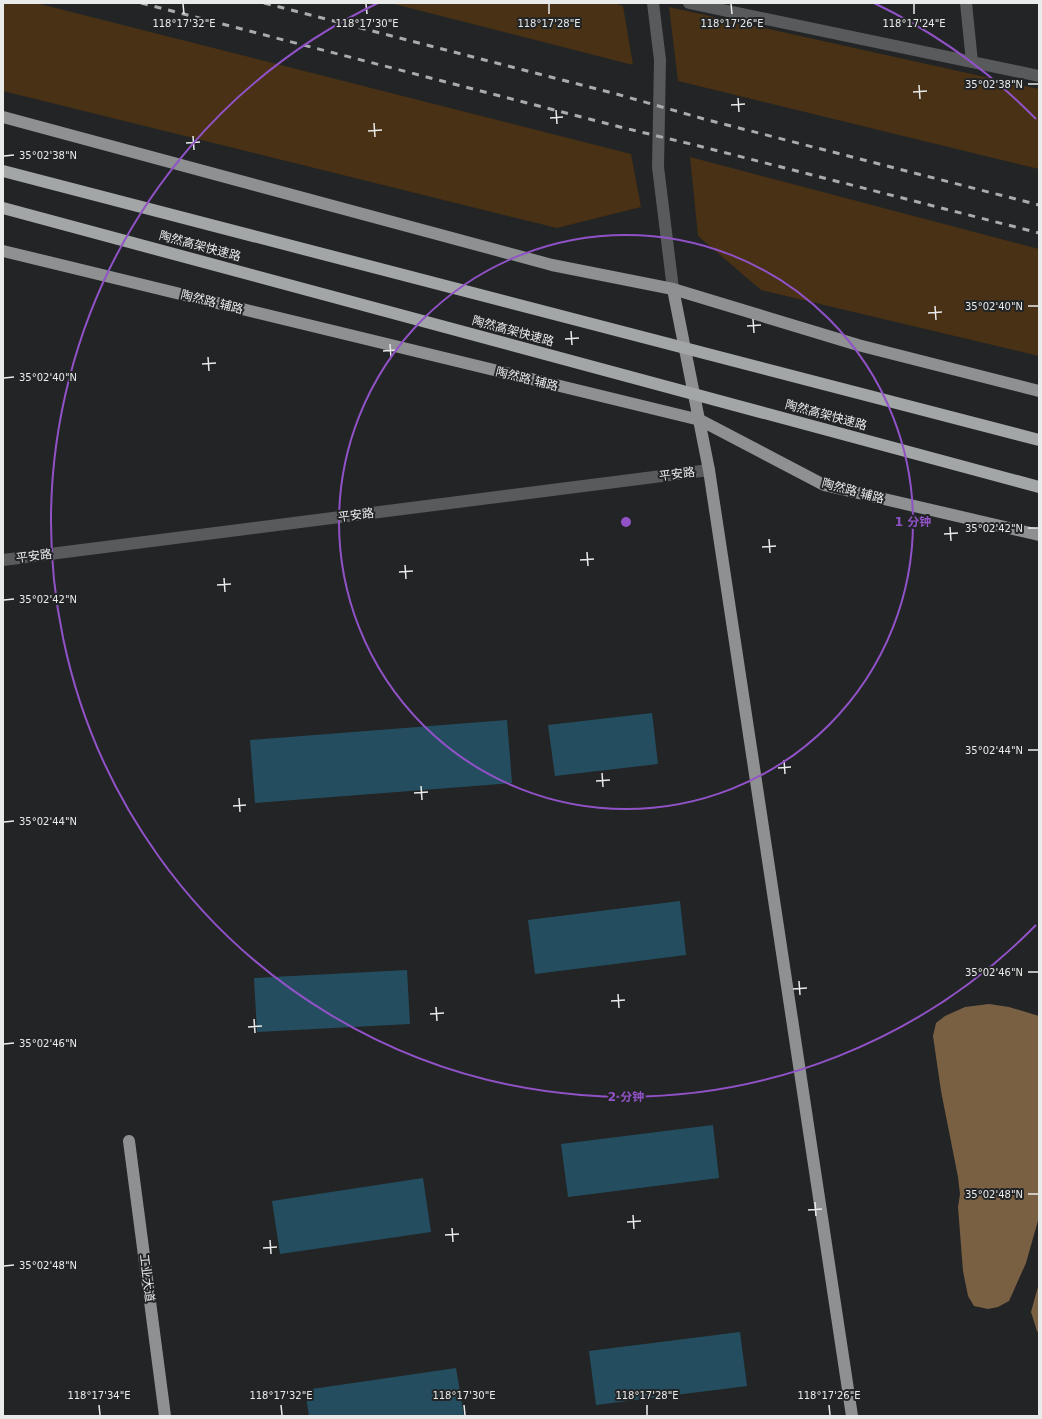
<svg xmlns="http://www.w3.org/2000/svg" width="1042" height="1419" font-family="'DejaVu Sans','Noto Sans SC',sans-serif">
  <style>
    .green { fill: #483114 }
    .water { fill: #7a6043 }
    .building { fill: #244e5f }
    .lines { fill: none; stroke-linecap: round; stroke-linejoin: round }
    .minor { stroke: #595a5b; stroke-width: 12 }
    .major { stroke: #8e9092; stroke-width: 12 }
    .rail { stroke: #a9abac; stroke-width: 3; stroke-dasharray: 7 7; stroke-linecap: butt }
    .highway-bridge { stroke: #a3a6a7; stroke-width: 12 }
    .ticks { fill: none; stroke: #e9ebeb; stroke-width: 1.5 }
    .ring { fill: none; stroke: #9152c8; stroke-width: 2 }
    .labels { text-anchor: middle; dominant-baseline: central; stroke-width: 4; stroke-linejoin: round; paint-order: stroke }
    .street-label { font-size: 12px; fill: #e9ebeb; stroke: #222425 }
    .ticks-label { font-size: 10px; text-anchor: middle; fill: #e9ebeb; stroke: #222425; stroke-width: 4; stroke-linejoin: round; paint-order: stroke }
    .centre { fill: #9152c8; stroke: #222425; stroke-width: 2 }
    .ring-label { font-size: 12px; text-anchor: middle; font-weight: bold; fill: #9152c8; stroke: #222425; stroke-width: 4; stroke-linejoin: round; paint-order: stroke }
  </style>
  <rect width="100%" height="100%" fill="#222425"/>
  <!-- green -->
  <path class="green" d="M 3,3 L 36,3 L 631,154 L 641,207 L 557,228 L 3,91 Z
    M 390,3 L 614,3 L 623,6 L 633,65 Z
    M 669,7 L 1039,89 L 1039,169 L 678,81 Z
    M 690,157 L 1039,249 L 1039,356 L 761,290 L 698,236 Z"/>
  <!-- water -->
  <path class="water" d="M 989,1004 L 1009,1007 L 1039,1016 L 1039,1217 L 1026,1263 L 1009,1301 L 998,1307 L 988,1309 L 974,1306 L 968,1296 L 963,1271 L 958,1207 L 960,1194 L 958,1177 L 941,1091 L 933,1036 L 936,1023 L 945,1016 L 965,1007 Z
    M 1039,1283 L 1039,1334 L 1037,1331 L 1031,1312 Z"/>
  <!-- building -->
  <path class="building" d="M 652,713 L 658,764 L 555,776 L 548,725 Z
    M 507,720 L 512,783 L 255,803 L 250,740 Z
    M 680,901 L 686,955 L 535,974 L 528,920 Z
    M 407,970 L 410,1024 L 257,1032 L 254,978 Z
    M 713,1125 L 719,1178 L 568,1197 L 561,1144 Z
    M 423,1178 L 431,1232 L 280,1254 L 272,1201 Z
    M 740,1332 L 747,1386 L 596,1405 L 589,1351 Z
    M 456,1368 L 464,1416 L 309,1416 L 305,1390 Z"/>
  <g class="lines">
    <!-- minor -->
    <path class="minor" d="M 653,3 L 660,60 L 658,167 L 673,289
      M 689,3 L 1039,76
      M 966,3 L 972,62
      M 3,560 L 709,470"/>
    <!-- major -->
    <path class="major" d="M 3,117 L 552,265 L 673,289 L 858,345 L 1039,391
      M 3,251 L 700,420 L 824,485 L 1039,535
      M 673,289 L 709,470 L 852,1416
      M 129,1141 L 165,1416"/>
    <!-- rail -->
    <path class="rail" d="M 141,3 L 620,127 L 699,146 L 1039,233
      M 264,3 L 620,95 L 704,119 L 1039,205"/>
    <!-- highway-bridge -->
    <path class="highway-bridge" d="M 3,171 L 1039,440
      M 3,208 L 1039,487"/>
  </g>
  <!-- ticks -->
  <path class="ticks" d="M 183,4 L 184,14M 366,4 L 367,14M 549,4 L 549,14M 731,4 L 732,14M 914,4 L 914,14M 1028,84 L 1038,84M 919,85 L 920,99M 913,92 L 927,91M 738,98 L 739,112M 731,105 L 745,104M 556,110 L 557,124M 550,118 L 563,117M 374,123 L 375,137M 368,131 L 382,130M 193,136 L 194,150M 186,143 L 200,142M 4,156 L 14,155M 935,306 L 936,320M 1028,306 L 1038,306M 928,313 L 942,312M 753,319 L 754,333M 747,326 L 761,325M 571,331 L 572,345M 565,339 L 579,338M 390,344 L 391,358M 383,351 L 397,350M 208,357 L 209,371M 202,364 L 216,363M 4,378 L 14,377M 950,527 L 951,541M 1028,528 L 1038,528M 944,534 L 958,533M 769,539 L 770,553M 762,547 L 776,546M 587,552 L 588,566M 580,560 L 594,559M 405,565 L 406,579M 399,572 L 413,571M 224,578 L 225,592M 217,585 L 231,584M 4,600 L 14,599M 1028,750 L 1038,750M 784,760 L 785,774M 778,768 L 791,767M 602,773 L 603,787M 596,781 L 610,780M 421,786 L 422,800M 414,793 L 428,792M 239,798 L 240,812M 233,806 L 246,805M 4,822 L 14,821M 1028,972 L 1038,972M 799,981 L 800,995M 793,989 L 807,988M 618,994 L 619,1008M 611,1001 L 625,1000M 436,1007 L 437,1021M 430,1014 L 444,1013M 254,1019 L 255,1033M 248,1027 L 262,1026M 4,1044 L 14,1043M 1028,1194 L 1038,1194M 815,1202 L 816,1216M 808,1210 L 822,1209M 633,1215 L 634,1229M 627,1222 L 641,1221M 452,1228 L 453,1242M 445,1235 L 459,1234M 270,1240 L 271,1254M 263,1248 L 277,1247M 4,1266 L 14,1265M 99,1405 L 100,1415M 281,1405 L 282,1415M 464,1405 L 465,1415M 647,1405 L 647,1415M 829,1405 L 830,1415"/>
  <!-- distance rings -->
  <g class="ring">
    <circle cx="626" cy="522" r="287"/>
    <path d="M1036 925A575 575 0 1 1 378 3M874 3A575 575 0 0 1 1036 119"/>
  </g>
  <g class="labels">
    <!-- street labels -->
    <g class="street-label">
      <text transform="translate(200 246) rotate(15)">陶然高架快速路</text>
      <text transform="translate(212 302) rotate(14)">陶然路 辅路</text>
      <text transform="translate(513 331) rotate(15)">陶然高架快速路</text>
      <text transform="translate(527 379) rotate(14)">陶然路 辅路</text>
      <text transform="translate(826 415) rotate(15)">陶然高架快速路</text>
      <text transform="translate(677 474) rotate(-7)">平安路</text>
      <text transform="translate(853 491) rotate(15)">陶然路 辅路</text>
      <text transform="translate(356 515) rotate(-7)">平安路</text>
      <text transform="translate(34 556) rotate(-7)">平安路</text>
      <text transform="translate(147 1278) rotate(83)">工业大道</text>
    </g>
  </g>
  <g class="ticks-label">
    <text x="184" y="27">118°17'32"E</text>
    <text x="367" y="27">118°17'30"E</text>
    <text x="549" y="27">118°17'28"E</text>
    <text x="732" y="27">118°17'26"E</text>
    <text x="914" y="27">118°17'24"E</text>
    <text x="994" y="88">35°02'38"N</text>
    <text x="48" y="159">35°02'38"N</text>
    <text x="994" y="310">35°02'40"N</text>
    <text x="48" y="381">35°02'40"N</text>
    <text x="994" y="532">35°02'42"N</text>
    <text x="48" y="603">35°02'42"N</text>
    <text x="994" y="754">35°02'44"N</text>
    <text x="48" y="825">35°02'44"N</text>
    <text x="994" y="976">35°02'46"N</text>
    <text x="48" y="1047">35°02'46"N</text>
    <text x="994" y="1198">35°02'48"N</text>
    <text x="48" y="1269">35°02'48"N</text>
    <text x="99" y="1399">118°17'34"E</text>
    <text x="281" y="1399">118°17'32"E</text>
    <text x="464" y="1399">118°17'30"E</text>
    <text x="647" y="1399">118°17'28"E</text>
    <text x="829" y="1399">118°17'26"E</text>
  </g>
  <circle cx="626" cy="522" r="6" class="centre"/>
  <g class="ring-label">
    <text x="913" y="526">1 分钟</text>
    <text x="626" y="1101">2 分钟</text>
  </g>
  <!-- border -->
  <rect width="1042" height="1419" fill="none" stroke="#e9ebeb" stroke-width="8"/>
</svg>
